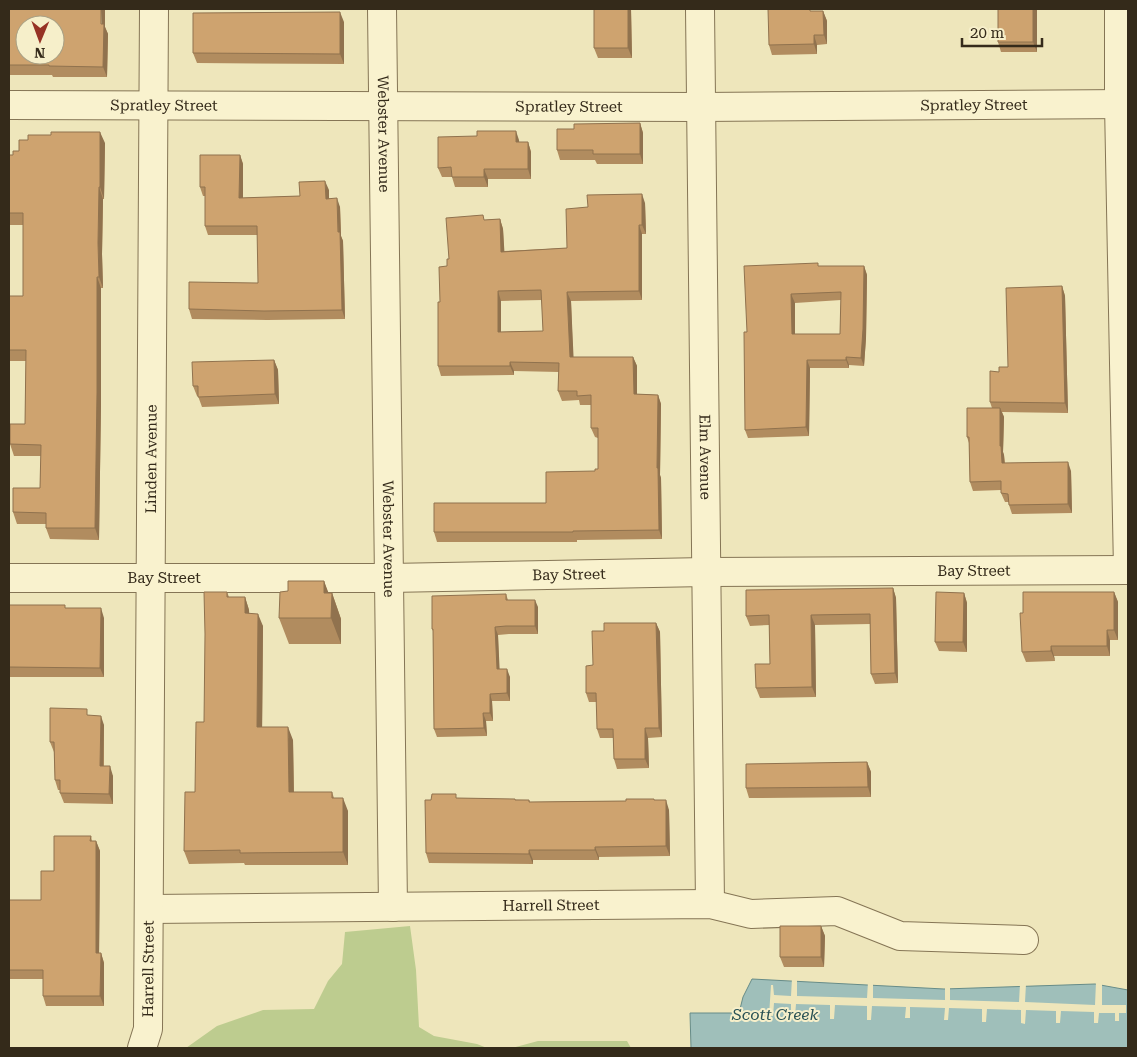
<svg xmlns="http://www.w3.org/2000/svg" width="1137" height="1057" font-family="'Roboto Serif',serif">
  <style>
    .green { fill: #bdcc8f }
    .water { fill: #9fbfba; stroke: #678c88 }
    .pier { fill: #eee6bb }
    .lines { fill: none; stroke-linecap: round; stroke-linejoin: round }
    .minor-casing { stroke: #857555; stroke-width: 30 }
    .minor { stroke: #f9f2ce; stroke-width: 28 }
    .wall { fill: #b18c5f; fill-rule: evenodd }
    .shaded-wall { fill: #90724e }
    .building { fill: #cea36f; stroke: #90724e; fill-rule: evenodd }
    .labels { text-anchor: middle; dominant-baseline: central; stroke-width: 4; stroke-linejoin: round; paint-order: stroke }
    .street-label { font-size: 15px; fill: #342a1a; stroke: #f6efca }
    .water-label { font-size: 16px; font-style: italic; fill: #295154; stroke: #f6efca }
  </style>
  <rect width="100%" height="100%" fill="#eee6bb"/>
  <!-- green -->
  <path class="green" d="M 410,926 L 416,970 L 419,1027 L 434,1036 L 477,1044 L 487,1048 L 186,1048 L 217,1026 L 263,1010 L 314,1009 L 328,981 L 342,964 L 345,932 Z
    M 538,1041 L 627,1041 L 631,1048 L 512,1048 Z"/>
  <!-- water -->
  <path class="water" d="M 752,979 L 944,989 L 1095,984 L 1128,990 L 1128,1048 L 691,1048 L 690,1013 L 739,1013 L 743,997 Z"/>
  <!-- pier -->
  <path class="pier" d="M 792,978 L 797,979 L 797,996 L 867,998 L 868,982 L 873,983 L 873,998 L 945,1000 L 945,987 L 950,986 L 950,1000 L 1019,1002 L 1020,984 L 1026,984 L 1025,1002 L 1095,1005 L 1096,982 L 1102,983 L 1102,1005 L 1126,1005 L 1126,1013 L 1119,1013 L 1119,1021 L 1115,1021 L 1115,1013 L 1099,1013 L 1098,1023 L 1094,1023 L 1094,1012 L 1061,1011 L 1060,1023 L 1056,1023 L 1056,1011 L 1026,1010 L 1025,1024 L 1021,1023 L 1021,1010 L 987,1009 L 986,1022 L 982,1022 L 982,1009 L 949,1008 L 948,1020 L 944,1020 L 945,1008 L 910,1007 L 910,1018 L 905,1018 L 906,1007 L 872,1006 L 871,1020 L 867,1020 L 867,1006 L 835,1005 L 834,1019 L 830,1019 L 830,1005 L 796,1004 L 795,1016 L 791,1016 L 791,1004 L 774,1003 L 773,1016 L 769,1016 L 771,985 L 773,985 L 774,995 L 791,996 Z"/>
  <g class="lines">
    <defs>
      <g id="minor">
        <path id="s1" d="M 382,9 L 393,907"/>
        <path id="s2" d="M 700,9 L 710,904"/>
        <path d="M 1119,9 L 1119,104 L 1128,570"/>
        <path id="s3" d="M 9,105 L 701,107 L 1128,104"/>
        <path id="s4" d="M 9,578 L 389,578 L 706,572 L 1128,570"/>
        <path id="s5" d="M 150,909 L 710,904 L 751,914 L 837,911 L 900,936 L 1024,940"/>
        <path id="s6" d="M 142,1048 L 148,1029 L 154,9"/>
      </g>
    </defs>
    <!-- minor casing -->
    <use href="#minor" class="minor-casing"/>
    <!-- minor -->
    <use href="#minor" class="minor"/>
  </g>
  <!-- wall -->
  <path class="wall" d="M 9,9 L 105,27 L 108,34 L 107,77 L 53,77 L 52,75 L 9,75 Z
    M 594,9 L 631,9 L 632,58 L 598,58 L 594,48 Z
    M 1037,9 L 1037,52 L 1001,52 L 998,42 Z
    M 814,11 L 823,11 L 827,21 L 827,44 L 817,45 L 817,54 L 772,55 L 769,45 Z
    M 344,22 L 344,64 L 197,63 L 193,53 Z
    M 640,123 L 643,133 L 643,164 L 597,164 L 595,160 L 560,160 L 557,150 L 574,129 Z
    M 519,140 L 519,142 L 528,142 L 531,152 L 531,179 L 488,179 L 488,187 L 455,187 L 452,177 L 442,177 L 438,168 Z
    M 105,143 L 104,199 L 103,199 L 102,254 L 103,288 L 101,288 L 101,404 L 99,540 L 50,539 L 46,528 L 46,524 L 17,524 L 13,512 L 40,488 L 41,456 L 14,456 L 10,444 L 25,424 L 26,361 L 9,361 L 9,296 L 23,296 L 23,225 L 9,225 L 9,155 L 13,155 L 19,151 Z
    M 240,155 L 243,164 L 243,198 L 300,196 L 329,190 L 329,198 L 340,207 L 341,236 L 343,241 L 345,319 L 267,320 L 192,319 L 189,309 L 258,283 L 258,235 L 208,235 L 205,226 L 205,196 L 203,196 L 200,187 Z
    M 645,203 L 646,234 L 642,234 L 642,300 L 571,301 L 573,357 L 633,357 L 637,366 L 637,394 L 658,395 L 661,404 L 660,475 L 661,478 L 662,539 L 577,540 L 577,542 L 437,542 L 434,532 L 546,503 L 595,471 L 598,469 L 598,438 L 595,437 L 591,428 L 591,405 L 580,405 L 579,400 L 562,401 L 558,391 L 559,372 L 514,371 L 514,375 L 441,376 L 438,366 L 440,302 L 449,259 L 485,220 L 500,219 L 503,229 L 504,251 L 567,248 ZM 542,300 L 543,331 L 501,332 L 501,301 Z
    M 819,266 L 864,266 L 867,275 L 866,338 L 864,366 L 849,365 L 849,368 L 810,368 L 809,436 L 748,438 L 745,430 L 747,332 ZM 841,300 L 840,334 L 795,334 L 795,303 Z
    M 1062,286 L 1065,296 L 1068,413 L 1002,412 L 1004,417 L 1003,452 L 1004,455 L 1005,463 L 1071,471 L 1072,513 L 1012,514 L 1009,505 L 1009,502 L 1005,502 L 1001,493 L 1001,490 L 973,491 L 970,482 L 969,443 L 967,437 L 992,408 L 990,402 L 999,372 L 1008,367 Z
    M 274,360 L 278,370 L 279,404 L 202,407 L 198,396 L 197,396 L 193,386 Z
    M 324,581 L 328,593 L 332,593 L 341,619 L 341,644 L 289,644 L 279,618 L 288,591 Z
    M 893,588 L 896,598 L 898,683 L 875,684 L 871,674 L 870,624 L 815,625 L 816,697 L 760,698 L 756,688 L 770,664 L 769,625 L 750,626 L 746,616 Z
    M 227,592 L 229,597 L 245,597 L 249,610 L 249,613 L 263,626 L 262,727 L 293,740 L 294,792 L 332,792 L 334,798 L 348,811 L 348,865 L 245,865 L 244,863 L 189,864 L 184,851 L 195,792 L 204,722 Z
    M 1114,592 L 1118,602 L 1118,640 L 1110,640 L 1110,656 L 1054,656 L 1055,661 L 1026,662 L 1022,652 Z
    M 964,593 L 967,603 L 967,652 L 939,651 L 935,642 Z
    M 506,594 L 508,600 L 538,607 L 538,634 L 509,634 L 498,635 L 499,669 L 510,677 L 510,701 L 492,701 L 493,721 L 486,721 L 487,736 L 437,737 L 434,729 L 433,631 L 432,629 Z
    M 9,605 L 66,608 L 104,618 L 104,677 L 9,677 Z
    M 656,623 L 660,632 L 662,737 L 648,738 L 649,768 L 617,769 L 614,759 L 613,738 L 600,738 L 597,729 L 597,702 L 589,702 L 586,693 L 593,665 L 604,631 Z
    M 89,715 L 104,725 L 104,766 L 113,776 L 113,804 L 64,803 L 60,793 L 60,790 L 58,790 L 55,780 L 54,752 L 50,742 Z
    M 867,762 L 871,772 L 871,797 L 749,798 L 746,788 Z
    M 457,798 L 529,800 L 530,802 L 626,801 L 655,800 L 669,810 L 670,856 L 599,857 L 599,860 L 533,860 L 533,864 L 429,863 L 426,853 L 431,800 Z
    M 91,836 L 92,841 L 96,841 L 100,851 L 99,953 L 101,953 L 104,963 L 104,1006 L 46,1006 L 43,996 L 43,979 L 9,979 L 9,900 L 41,900 L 54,871 Z
    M 821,926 L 825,936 L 824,967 L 784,967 L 780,957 Z"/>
  <!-- shaded-wall -->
  <path class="shaded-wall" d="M 101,9 L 105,9 L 105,27 L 108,34 L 107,77 L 103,67 Z
    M 628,9 L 631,9 L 632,58 L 628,48 Z
    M 1033,9 L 1037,9 L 1037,52 L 1033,42 Z
    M 823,11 L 827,21 L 827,44 L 824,35 Z
    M 340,12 L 344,22 L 344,64 L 340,54 Z
    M 814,35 L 817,45 L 817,54 L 814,44 Z
    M 640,123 L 643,133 L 643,164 L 640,154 Z
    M 516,131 L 519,140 L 520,152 L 516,142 Z
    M 100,132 L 105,143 L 104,199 L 100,187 Z
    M 528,142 L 531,152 L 531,179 L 528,169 Z
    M 240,155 L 243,164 L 243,207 L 239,198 Z
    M 484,169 L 488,179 L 488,187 L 484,177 Z
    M 325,181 L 329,190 L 329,208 L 326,199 Z
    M 99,187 L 103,199 L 102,254 L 103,288 L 99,277 L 98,243 Z
    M 642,194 L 645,203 L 646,234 L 642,225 Z
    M 337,198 L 340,207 L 341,236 L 343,241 L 345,319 L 342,310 Z
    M 500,219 L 503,229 L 505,261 L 501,252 Z
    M 639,225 L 642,234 L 642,300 L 639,291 Z
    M 864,266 L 867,275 L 866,338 L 864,366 L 861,358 Z
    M 97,277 L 101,288 L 101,404 L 99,540 L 95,528 Z
    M 1062,286 L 1065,296 L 1068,413 L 1065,403 Z
    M 498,291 L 501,301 L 501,341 L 498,332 Z
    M 567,292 L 571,301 L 574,367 L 570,357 Z
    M 791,294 L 795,303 L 795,343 L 792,334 Z
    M 633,357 L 637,366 L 637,404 L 634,394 Z
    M 846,357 L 849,365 L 849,368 L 846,360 Z
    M 274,360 L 278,370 L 279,404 L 275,394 Z
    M 807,360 L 810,368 L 809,436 L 806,427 Z
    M 510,362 L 514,371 L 514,375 L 510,366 Z
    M 658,395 L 661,404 L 660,475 L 661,478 L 662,539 L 659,530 L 657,468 Z
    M 1000,408 L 1004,417 L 1003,452 L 1004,455 L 1005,472 L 1002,463 L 1000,446 Z
    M 1068,462 L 1071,471 L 1072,513 L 1068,504 Z
    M 324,581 L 332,602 L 332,593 L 341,619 L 341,644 L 331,618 L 324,593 Z
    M 893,588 L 896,598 L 898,683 L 895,673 Z
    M 1114,592 L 1118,602 L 1118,640 L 1114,630 Z
    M 964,593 L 967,603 L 967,652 L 963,642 Z
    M 245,597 L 249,610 L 250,626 L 245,613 Z
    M 535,600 L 538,607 L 538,634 L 535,626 Z
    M 101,608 L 104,618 L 104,677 L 100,668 Z
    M 258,614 L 263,626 L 262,740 L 257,727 Z
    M 811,615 L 815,625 L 816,697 L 812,687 Z
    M 656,623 L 660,632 L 662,737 L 659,728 Z
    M 495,627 L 498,635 L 500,677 L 497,669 Z
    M 1107,630 L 1110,640 L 1110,656 L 1107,646 Z
    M 1051,646 L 1054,656 L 1055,661 L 1051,651 Z
    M 507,669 L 510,677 L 510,701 L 507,693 Z
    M 490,694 L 492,701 L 493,721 L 490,713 Z
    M 483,713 L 486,721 L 487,736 L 484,728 Z
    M 101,716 L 104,725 L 103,776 L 100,766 Z
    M 288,727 L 293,740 L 294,805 L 289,792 Z
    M 645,728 L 648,738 L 649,768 L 645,759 Z
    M 867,762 L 871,772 L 871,797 L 868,787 Z
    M 110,766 L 113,776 L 113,804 L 109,794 Z
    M 343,798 L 348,811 L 348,865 L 343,852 Z
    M 666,800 L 669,810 L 670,856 L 666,846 Z
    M 96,841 L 100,851 L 99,963 L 96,953 Z
    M 595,847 L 599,857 L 599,860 L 595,850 Z
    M 529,850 L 533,860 L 533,864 L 529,854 Z
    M 821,926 L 825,936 L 824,967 L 821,957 Z
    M 101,953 L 104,963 L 104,1006 L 100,996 Z"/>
  <!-- building -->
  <path class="building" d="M 9,9 L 101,9 L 101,24 L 104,24 L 103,67 L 49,66 L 49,65 L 9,65 ZM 25,25 L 55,25 L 55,55 L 25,55 Z
    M 594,9 L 628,9 L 628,48 L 594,48 Z
    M 768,9 L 810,9 L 810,11 L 823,11 L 824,35 L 814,35 L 814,44 L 769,45 Z
    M 998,9 L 1033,9 L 1033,42 L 998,42 Z
    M 340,12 L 340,54 L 193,53 L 193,13 Z
    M 640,123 L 640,154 L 593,154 L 593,150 L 557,150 L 557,129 L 574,129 L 574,124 Z
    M 477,131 L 516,131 L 516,142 L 528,142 L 528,169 L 484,169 L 484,177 L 452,177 L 451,167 L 438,168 L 438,137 L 477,136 Z
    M 51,132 L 100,132 L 100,187 L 99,187 L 98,243 L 99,277 L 97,277 L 97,393 L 95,528 L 46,528 L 46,513 L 13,512 L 13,488 L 40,488 L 41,445 L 10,444 L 10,424 L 25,424 L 26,350 L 9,350 L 9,296 L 23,296 L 23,213 L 9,213 L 9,155 L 13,155 L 13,151 L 19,151 L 19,140 L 28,140 L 28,135 L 51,135 Z
    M 200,155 L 240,155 L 239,198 L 300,196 L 299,182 L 325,181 L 326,199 L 337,198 L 338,232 L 340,232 L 342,310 L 264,311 L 189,309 L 189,282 L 258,283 L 257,226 L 205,226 L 205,187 L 200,187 Z
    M 642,194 L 642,225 L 639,225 L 639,291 L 567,292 L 570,357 L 633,357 L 634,394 L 658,395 L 657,468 L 658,468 L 659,530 L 573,531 L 573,532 L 434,532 L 434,503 L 546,503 L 546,472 L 595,471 L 595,469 L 598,469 L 598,428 L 591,428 L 591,395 L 577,396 L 577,391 L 558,391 L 559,363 L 510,362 L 510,366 L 438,366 L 438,302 L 440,302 L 439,267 L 447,266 L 447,259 L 449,259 L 446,218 L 483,215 L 484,220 L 500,219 L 501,252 L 567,248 L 566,209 L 588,207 L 587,195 ZM 541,290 L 543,331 L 498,332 L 498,291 Z
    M 818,263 L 818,266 L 864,266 L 863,329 L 861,358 L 846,357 L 846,360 L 807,360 L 806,427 L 745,430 L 744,332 L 747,332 L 744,266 ZM 841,292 L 840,334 L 792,334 L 791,294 Z
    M 1062,286 L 1065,403 L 990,402 L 990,371 L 999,372 L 999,367 L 1008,367 L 1006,288 Z
    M 274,360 L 275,394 L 198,397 L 198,386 L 193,386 L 192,362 Z
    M 967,408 L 1000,408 L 1000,446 L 1001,446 L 1002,463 L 1068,462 L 1068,504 L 1009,505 L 1008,494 L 1001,493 L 1001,481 L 970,482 L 969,437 L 967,437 Z
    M 288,581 L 324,581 L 324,593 L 332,593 L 331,618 L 279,618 L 280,592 L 288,591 Z
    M 893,588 L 895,673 L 871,674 L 870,614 L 811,615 L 812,687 L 756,688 L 755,664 L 770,664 L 769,615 L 746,616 L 746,590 Z
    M 204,592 L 227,592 L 227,597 L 245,597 L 245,613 L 258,614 L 257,727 L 288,727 L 289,792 L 332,792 L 332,798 L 343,798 L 343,852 L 240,853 L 240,850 L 184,851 L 185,792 L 195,792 L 196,722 L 204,722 L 205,634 Z
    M 936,592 L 964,593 L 963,642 L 935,642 Z
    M 1023,592 L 1114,592 L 1114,630 L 1107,630 L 1107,646 L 1051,646 L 1051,651 L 1022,652 L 1020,613 L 1023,613 Z
    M 506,594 L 506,600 L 535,600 L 535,626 L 506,626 L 495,627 L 497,669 L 507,669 L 507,693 L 490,694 L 490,713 L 483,713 L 484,728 L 434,729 L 433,629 L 432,629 L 432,596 Z
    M 9,605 L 65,605 L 65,608 L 101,608 L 100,668 L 9,667 Z
    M 604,623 L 656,623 L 659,728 L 645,728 L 645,759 L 614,759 L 613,729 L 597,729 L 596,693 L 586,693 L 586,666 L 593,665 L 592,631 L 604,631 Z
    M 50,708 L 87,709 L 87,715 L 101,716 L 100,766 L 110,766 L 109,794 L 60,793 L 60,780 L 55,780 L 54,742 L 50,742 Z
    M 867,762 L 868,787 L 746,788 L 746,764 Z
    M 432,794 L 456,794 L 456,798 L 515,799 L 515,800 L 529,800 L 529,802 L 626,801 L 626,799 L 654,799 L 654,800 L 666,800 L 666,846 L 595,847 L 595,850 L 529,850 L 529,854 L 426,853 L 425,800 L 431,800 Z
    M 54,836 L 91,836 L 90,841 L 96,841 L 96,953 L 101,953 L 100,996 L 43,996 L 43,970 L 9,970 L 9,900 L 41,900 L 41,871 L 54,871 Z
    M 780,926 L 821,926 L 821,957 L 780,957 Z"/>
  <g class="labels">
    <!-- street labels -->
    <g class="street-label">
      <text stroke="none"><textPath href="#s3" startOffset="965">Spratley Street</textPath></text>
      <text stroke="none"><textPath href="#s3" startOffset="155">Spratley Street</textPath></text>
      <text stroke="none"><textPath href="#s3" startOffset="560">Spratley Street</textPath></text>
      <text stroke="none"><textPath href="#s1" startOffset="125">Webster Avenue</textPath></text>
      <text stroke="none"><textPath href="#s2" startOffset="448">Elm Avenue</textPath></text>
      <text stroke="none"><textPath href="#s6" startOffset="590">Linden Avenue</textPath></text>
      <text stroke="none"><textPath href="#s1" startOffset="530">Webster Avenue</textPath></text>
      <text stroke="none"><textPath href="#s4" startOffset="965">Bay Street</textPath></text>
      <text stroke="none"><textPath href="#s4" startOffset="560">Bay Street</textPath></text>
      <text stroke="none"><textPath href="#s4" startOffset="155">Bay Street</textPath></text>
      <text stroke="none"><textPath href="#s5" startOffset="401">Harrell Street</textPath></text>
      <text stroke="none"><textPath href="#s6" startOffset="80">Harrell Street</textPath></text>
    </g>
    <!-- water labels -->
    <g class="water-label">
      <text x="775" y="1014">Scott Creek</text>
    </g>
  </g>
  <!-- border -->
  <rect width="1137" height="1057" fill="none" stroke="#342a1a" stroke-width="20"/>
  <!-- north arrow -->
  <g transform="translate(40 40) rotate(181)"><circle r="24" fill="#f6efca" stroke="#a8a084"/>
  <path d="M0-4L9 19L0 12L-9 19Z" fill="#963224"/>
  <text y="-8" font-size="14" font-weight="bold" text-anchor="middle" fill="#342a1a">N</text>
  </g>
  <!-- scale -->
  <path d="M962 38v8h80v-8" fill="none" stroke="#342a1a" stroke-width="2.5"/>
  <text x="970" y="38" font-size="15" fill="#342a1a" stroke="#f6efca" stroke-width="4" paint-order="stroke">20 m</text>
</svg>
